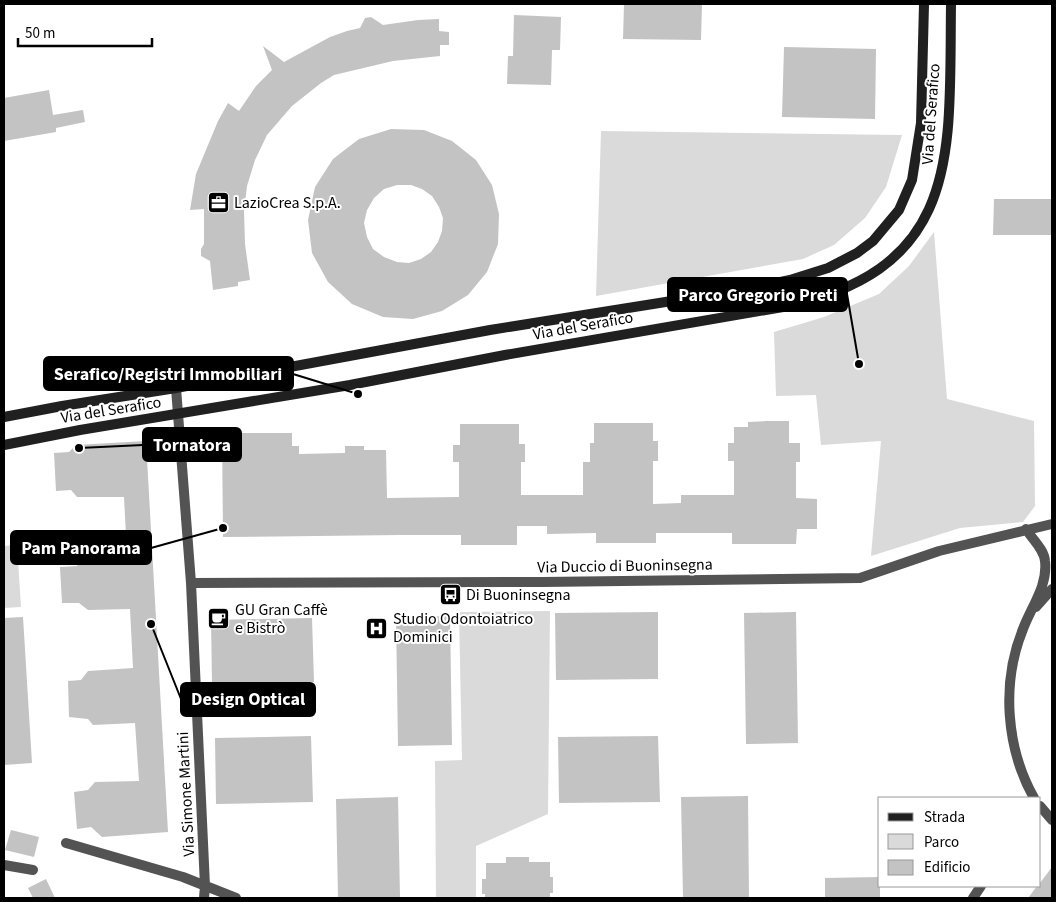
<svg xmlns="http://www.w3.org/2000/svg" width="1056" height="902" font-family="'Source Sans 3',sans-serif">
  <style>
    .green { fill: #dadada }
    .building { fill: #c3c3c3; fill-rule: evenodd }
    .lines { fill: none; stroke-linecap: round; stroke-linejoin: round }
    .street { stroke: #535353; stroke-width: 10 }
    .secondary { stroke: #202020; stroke-width: 10 }
    .labels { text-anchor: middle; dominant-baseline: central; stroke-width: 4; stroke-linejoin: round; paint-order: stroke }
    .street-label { font-size: 16px; fill: #000; stroke: #fff }
    .poi-label { font-size: 16px; fill: #000; stroke: #fff; text-anchor: start }
    .leader { fill: none; stroke: #000; stroke-width: 2 }
    .callout-dot { fill: #000; stroke: #fff; stroke-width: 2 }
    .callout { fill: #000; stroke: #000; stroke-width: 2 }
    .callout-label { font-size: 18px; text-anchor: middle; font-weight: bold; fill: #fff }
  </style>
  <rect width="100%" height="100%" fill="#fff"/>
  <!-- green -->
  <path class="green" d="M 601,131 L 902,135 L 886,187 L 865,218 L 834,245 L 803,259 L 596,296 Z
    M 934,232 L 947,399 L 1034,421 L 1035,506 L 1023,522 L 960,528 L 871,556 L 881,441 L 821,445 L 816,395 L 776,396 L 774,332 L 824,317 L 879,294 L 909,266 Z
    M 17,545 L 21,607 L 4,608 L 4,546 Z
    M 550,611 L 548,814 L 476,846 L 476,898 L 436,898 L 435,761 L 462,760 L 459,612 Z"/>
  <!-- building -->
  <path class="building" d="M 624,4 L 702,4 L 701,40 L 623,39 Z
    M 514,15 L 561,17 L 560,50 L 552,50 L 551,85 L 507,84 L 508,56 L 513,56 Z
    M 371,17 L 383,25 L 418,20 L 439,19 L 439,31 L 449,32 L 449,45 L 440,45 L 440,56 L 393,61 L 334,75 L 321,83 L 292,106 L 267,135 L 255,160 L 247,186 L 244,211 L 245,244 L 250,280 L 238,282 L 238,286 L 213,290 L 210,261 L 201,256 L 201,249 L 204,244 L 204,209 L 190,210 L 196,174 L 218,121 L 228,103 L 239,111 L 256,86 L 272,70 L 263,46 L 284,62 L 330,37 L 347,31 L 360,28 L 365,18 Z
    M 784,47 L 876,49 L 875,119 L 782,117 Z
    M 49,90 L 53,115 L 83,110 L 85,122 L 56,128 L 56,132 L 4,141 L 4,98 Z
    M 391,129 L 424,130 L 452,141 L 476,160 L 492,185 L 499,214 L 498,244 L 487,272 L 468,295 L 442,311 L 413,319 L 383,317 L 352,304 L 328,282 L 312,253 L 308,220 L 315,187 L 333,159 L 359,139 ZM 397,185 L 411,185 L 422,189 L 432,196 L 439,207 L 443,218 L 442,231 L 438,242 L 431,252 L 421,259 L 409,263 L 397,262 L 384,257 L 373,249 L 367,237 L 364,223 L 367,210 L 374,198 L 384,189 Z
    M 994,199 L 1052,199 L 1052,235 L 993,235 Z
    M 767,421 L 789,421 L 789,443 L 800,443 L 800,462 L 796,462 L 796,498 L 817,499 L 817,529 L 797,529 L 796,544 L 732,544 L 732,533 L 656,533 L 656,543 L 596,543 L 596,533 L 547,534 L 547,526 L 517,526 L 517,545 L 461,545 L 461,535 L 400,535 L 223,537 L 222,433 L 292,433 L 292,446 L 299,446 L 299,454 L 345,453 L 345,446 L 364,446 L 364,450 L 386,450 L 387,498 L 459,497 L 459,462 L 453,462 L 453,445 L 460,445 L 460,424 L 519,424 L 519,444 L 525,444 L 525,462 L 521,462 L 521,495 L 583,495 L 583,462 L 590,462 L 590,443 L 594,443 L 594,423 L 653,423 L 653,441 L 658,441 L 658,461 L 653,461 L 653,504 L 681,503 L 681,495 L 734,495 L 734,461 L 728,461 L 728,443 L 734,443 L 734,427 L 748,427 L 748,422 Z
    M 146,441 L 168,832 L 102,837 L 91,827 L 77,829 L 74,792 L 88,790 L 95,782 L 139,781 L 135,723 L 93,725 L 88,719 L 69,717 L 68,681 L 81,680 L 88,671 L 133,668 L 130,609 L 88,610 L 79,603 L 62,603 L 60,567 L 77,566 L 82,557 L 127,554 L 124,497 L 77,497 L 71,490 L 56,491 L 54,453 L 69,452 L 76,445 Z
    M 658,612 L 658,679 L 556,680 L 555,613 Z
    M 796,612 L 798,743 L 746,744 L 744,613 Z
    M 450,616 L 452,745 L 398,746 L 396,617 Z
    M 23,617 L 32,763 L 4,765 L 4,618 Z
    M 312,618 L 314,682 L 212,684 L 211,620 Z
    M 311,736 L 313,802 L 216,804 L 215,738 Z
    M 658,736 L 660,802 L 559,803 L 558,737 Z
    M 748,796 L 749,898 L 683,898 L 681,797 Z
    M 398,797 L 400,897 L 338,898 L 336,799 Z
    M 11,830 L 39,837 L 34,857 L 5,850 Z
    M 506,857 L 529,857 L 529,862 L 550,862 L 550,877 L 553,877 L 553,893 L 550,893 L 550,898 L 485,898 L 485,894 L 482,894 L 482,879 L 486,879 L 486,863 L 506,863 Z
    M 1052,867 L 1052,898 L 1028,898 L 1037,886 L 1040,886 L 1040,883 Z
    M 880,877 L 880,898 L 825,898 L 825,878 Z
    M 46,879 L 55,898 L 33,898 L 28,888 Z"/>
  <g class="lines">
    <!-- street -->
    <path class="street" d="M 176,388 L 191,583 L 205,886 L 204,898
      M 1026,529 C 1032,539 1044,549 1045,561 C 1048,586 1031,607 1023,629 C 1001,683 1006,748 1034,798
      M 191,583 L 542,582 L 860,578 L 939,551 L 1052,524
      M 1036,607 L 1052,589
      M 1040,806 L 1052,820
      M 66,843 L 183,877 L 236,898
      M 4,865 L 33,870
      M 973,898 L 981,886"/>
    <!-- secondary -->
    <path class="secondary" d="M 4,417 L 62,406 L 176,388 L 490,330 L 747,289 L 790,280 L 828,268 L 857,253 L 873,241 L 899,210 L 912,180 L 921,123 L 924,4
      M 4,445 L 80,430 L 350,385 L 505,355 L 783,307 C 963,269 949,154 951,4"/>
  </g>
  <!-- icons -->
  <defs>
    <symbol id="office-square" viewBox="-11 -11 22 22"><rect x="-9" y="-9" width="18" height="18" rx="4" fill="#000" stroke="#fff"/><path d="M-6-3h4V-5.5h4V-3h4V5H-6ZM-1-4.5V-3h2v-1.5ZM-6 0V1H6V0Z" fill="#fff"/></symbol>
    <symbol id="bus-square" viewBox="-11 -11 22 22"><rect x="-9" y="-9" width="18" height="18" rx="4" fill="#000" stroke="#fff"/><path d="M-5-6H5V4H4V6H2V4H-2V6H-4V4H-5ZM-3.5-4V0h7V-4ZM-3.5 1.2v1.5H-2V1.2ZM2 1.2v1.5H3.5V1.2Z" fill="#fff"/></symbol>
    <symbol id="cafe-square" viewBox="-11 -11 22 22"><rect x="-9" y="-9" width="18" height="18" rx="4" fill="#000" stroke="#fff"/><path d="M-5.5-4.5H6V0H3Q3 3.5 0 3.5H-2.5Q-5.5 3.5-5.5 0ZM3-3.2v2h1.7v-2ZM-6 4.5H4V6H-6Z" fill="#fff"/></symbol>
    <symbol id="hospital-square" viewBox="-11 -11 22 22"><rect x="-9" y="-9" width="18" height="18" rx="4" fill="#000" stroke="#fff"/><path d="M-5-5h3v3.5h4V-5h3V5h-3V1.5h-4V5h-3Z" fill="#fff"/></symbol>
  </defs>
  <g fill-rule="evenodd">
    <use href="#office-square" x="206" y="190" width="25" height="25"/>
    <use href="#bus-square" x="438" y="582" width="25" height="25"/>
    <use href="#cafe-square" x="206" y="606" width="25" height="25"/>
    <use href="#hospital-square" x="364" y="616" width="25" height="25"/>
  </g>
  <g class="labels">
    <!-- street labels -->
    <g class="street-label">
      <text transform="translate(931 114) rotate(-86)">Via del Serafico</text>
      <text transform="translate(583 326) rotate(-10)">Via del Serafico</text>
      <text transform="translate(111 410) rotate(-9)">Via del Serafico</text>
      <text transform="translate(625 566) rotate(-1)">Via Duccio di Buoninsegna</text>
      <text transform="translate(186 794) rotate(-93)">Via Simone Martini</text>
    </g>
    <!-- poi labels -->
    <g class="poi-label">
      <text x="234" y="203">LazioCrea S.p.A.</text>
      <text x="466" y="595">Di Buoninsegna</text>
      <text x="235" y="610">GU Gran Caffè<tspan x="235" dy="18">e Bistrò</tspan></text>
      <text x="393" y="619">Studio Odontoiatrico<tspan x="393" dy="18">Dominici</tspan></text>
    </g>
  </g>
  <!-- callouts -->
  <path class="leader" d="M859 364L847 294M358 394L293 374M79 448L143 445M223 528L151 548M151 624L181 699"/>
  <g class="callout-dot">
    <circle cx="859" cy="364" r="5"/>
    <circle cx="358" cy="394" r="5"/>
    <circle cx="79" cy="448" r="5"/>
    <circle cx="223" cy="528" r="5"/>
    <circle cx="151" cy="624" r="5"/>
  </g>
  <g class="callout">
    <rect x="668" y="278" width="179" height="33" rx="5"/>
    <rect x="44" y="357" width="249" height="33" rx="5"/>
    <rect x="143" y="428" width="98" height="33" rx="5"/>
    <rect x="11" y="531" width="140" height="33" rx="5"/>
    <rect x="181" y="683" width="134" height="33" rx="5"/>
  </g>
  <g class="callout-label">
    <text x="758" y="301">Parco Gregorio Preti</text>
    <text x="168" y="380">Serafico/Registri Immobiliari</text>
    <text x="192" y="451">Tornatora</text>
    <text x="81" y="554">Pam Panorama</text>
    <text x="248" y="705">Design Optical</text>
  </g>
  <!-- border -->
  <rect width="1056" height="902" fill="none" stroke="#000000" stroke-width="10"/>
  <!-- legend -->
  <rect x="878" y="797" width="162" height="90" fill="#ffffff" stroke="#999999"/>
  <rect x="888" y="813" width="25" height="8" fill="#202020" stroke="#999999"/>
  <text x="924" y="822" font-size="15" fill="#000000">Strada</text>
  <rect x="888" y="834" width="25" height="15" fill="#dadada" stroke="#999999"/>
  <text x="924" y="847" font-size="15" fill="#000000">Parco</text>
  <rect x="888" y="860" width="25" height="15" fill="#c3c3c3" stroke="#999999"/>
  <text x="924" y="872" font-size="15" fill="#000000">Edificio</text>
  <!-- scale -->
  <path d="M18 38v8h134v-8" fill="none" stroke="#000000" stroke-width="2.5"/>
  <text x="25" y="38" font-size="15" fill="#000000" stroke="#ffffff" stroke-width="4" paint-order="stroke">50 m</text>
</svg>
